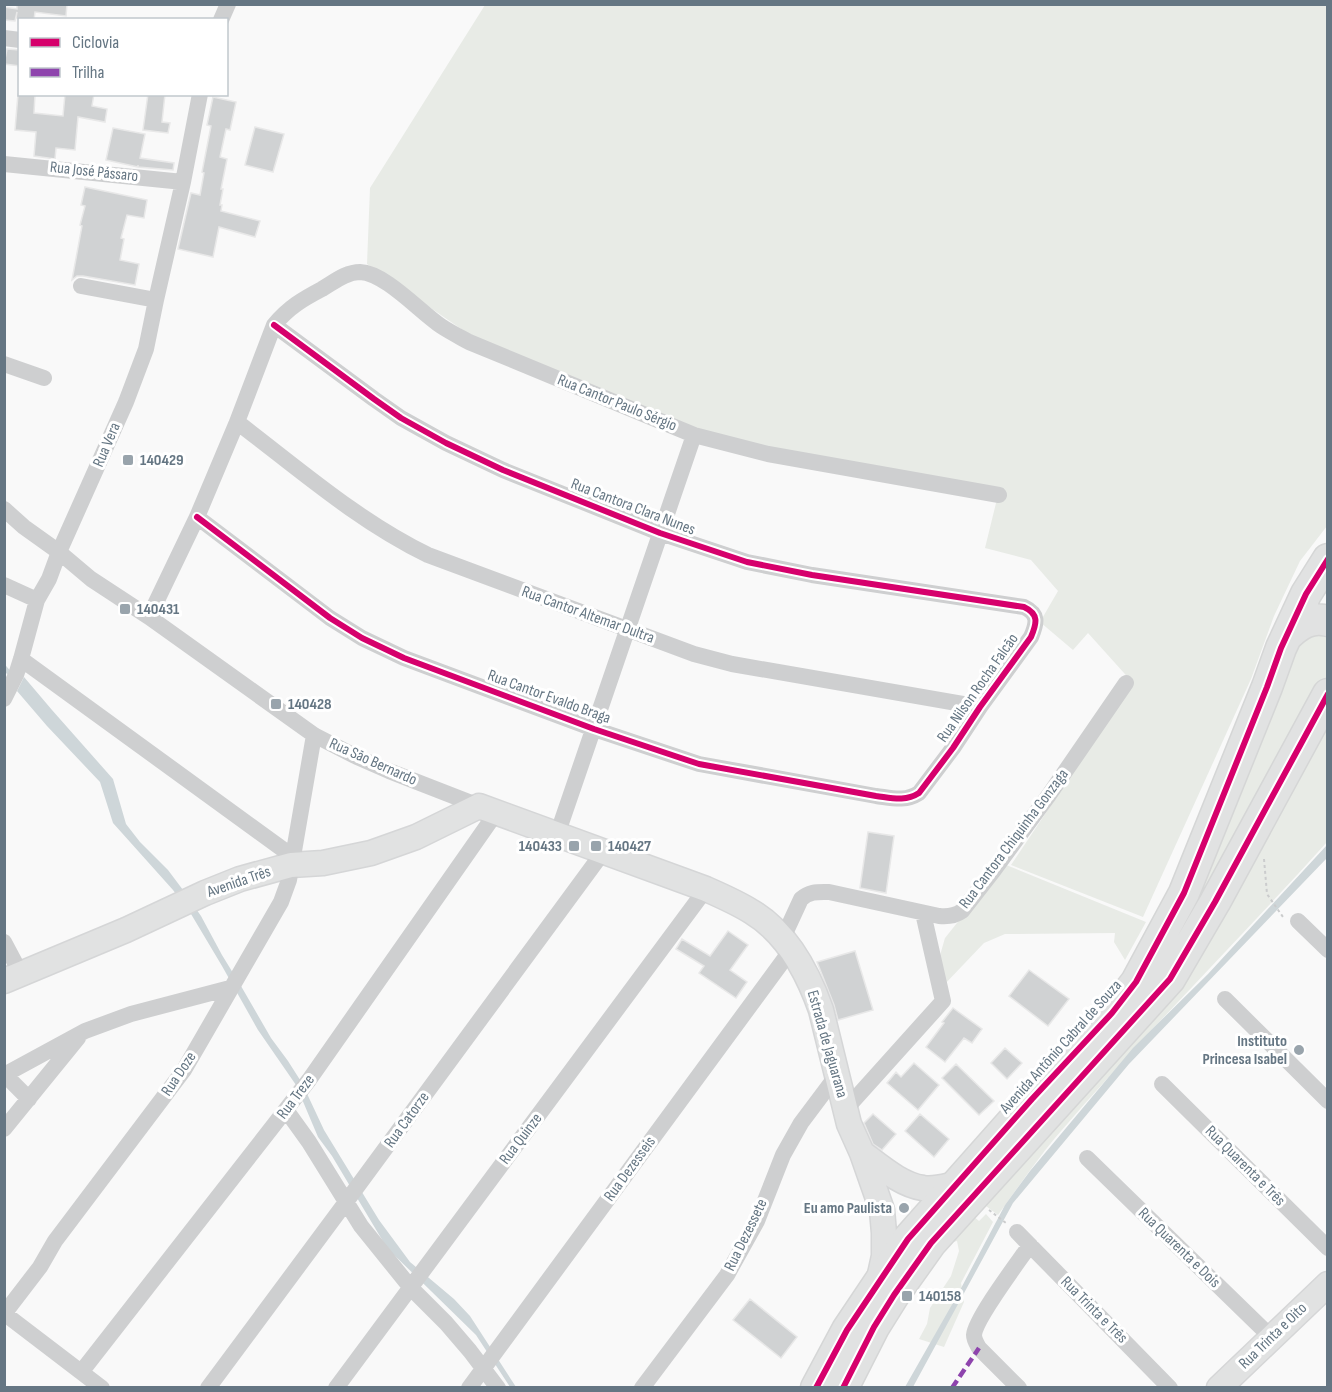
<svg xmlns="http://www.w3.org/2000/svg" width="1332" height="1392" font-family="'Sofia Sans Condensed',sans-serif">
  <style>
    .green { fill: #e8ebe6 }
    .water { fill: #ced6d9 }
    .lines { fill: none; stroke-linecap: round; stroke-linejoin: round }
    .stream { stroke: #ced6d9; stroke-width: 4.5 }
    .building { fill: #d0d2d3; stroke: #e8e8e8; stroke-width: 1.5 }
    .secondary-casing { stroke: #d5d6d7; stroke-width: 27 }
    .highway-casing { stroke: #d5d6d6; stroke-width: 33 }
    .path { stroke: #cbcccd; stroke-width: 2; stroke-dasharray: 3 3; stroke-linecap: butt }
    .street { stroke: #cecfd0; stroke-width: 16 }
    .secondary { stroke: #e1e2e2; stroke-width: 24 }
    .highway { stroke: #e1e2e2; stroke-width: 30 }
    .quiet { stroke: #8e44ad; stroke-width: 4.5; stroke-dasharray: 9 4.5; stroke-linecap: butt }
    .cycleway-casing { stroke: #fff; stroke-width: 10 }
    .cycleway { stroke: #d6006c; stroke-width: 6 }
    .poi-dot { fill: #99a4ac; stroke: #fff; stroke-width: 2 }
    .labels { text-anchor: middle; dominant-baseline: central; stroke-width: 6; stroke-linejoin: round; paint-order: stroke }
    .street-label { font-size: 16px; fill: #657683; stroke: #fff }
    .poi-label { font-size: 16px; font-weight: bold; fill: #657683; stroke: #fff; text-anchor: start }
  </style>
  <rect width="100%" height="100%" fill="#f9f9f9"/>
  <!-- green -->
  <path class="green" d="M 485,5 L 1327,5 L 1327,526 L 1300,561 L 1274,616 L 1251,679 L 1143,917 L 1011,865 L 1133,683 L 1088,633 L 1073,650 L 1040,622 L 1058,591 L 1031,560 L 985,548 L 997,499 L 692,436 L 467,333 L 367,264 L 370,188 Z
    M 1328,625 L 1327,688 L 1174,945 L 1284,645 Z
    M 1327,707 L 1327,842 C 1238,941 1142,1036 1055,1138 C 1035,1162 1017,1189 998,1215 L 978,1200 L 1172,982 Z
    M 1004,864 L 1146,922 L 1125,960 L 1114,942 L 1115,933 L 1005,934 L 984,943 L 943,986 L 939,959 L 945,938 Z
    M 986,1214 L 993,1222 L 961,1283 L 964,1302 L 944,1347 L 919,1339 L 927,1324 L 930,1308 L 951,1276 L 959,1251 L 957,1241 L 945,1244 L 972,1215 L 979,1221 Z"/>
  <!-- water -->
  <path class="water" d="M 24,677 L 52,710 L 113,779 L 126,824 L 140,842 L 168,870 L 183,890 L 201,916 L 222,955 L 241,986 L 271,1038 L 288,1061 L 302,1083 L 324,1130 L 379,1220 L 410,1262 L 454,1299 L 470,1316 L 516,1387 L 510,1387 L 476,1335 L 387,1248 L 332,1156 L 318,1137 L 296,1085 L 258,1030 L 222,966 L 191,914 L 173,890 L 113,823 L 100,782 L 47,726 L 17,691 Z
    M 1327,845 L 1327,858 L 1129,1064 L 1013,1203 L 913,1387 L 905,1387 L 958,1294 L 1005,1205 L 1030,1171 L 1133,1048 L 1208,974 Z"/>
  <g class="lines">
    <!-- stream -->
    <path class="stream" d="M 4,667 L 10,674"/>
  </g>
  <!-- building -->
  <path class="building" d="M 17,4 L 67,4 L 66,16 L 35,12 L 34,20 L 27,20 L 16,18 L 17,12 L 15,21 L 4,20 L 4,7 L 17,9 Z
    M 7,49 L 20,50 L 20,66 L 4,64 Z
    M 18,94 L 35,94 L 34,113 L 63,116 L 65,94 L 94,94 L 92,106 L 107,109 L 105,122 L 78,117 L 75,150 L 56,148 L 55,159 L 34,156 L 36,132 L 15,130 Z
    M 148,94 L 165,94 L 162,122 L 170,123 L 168,133 L 143,130 Z
    M 213,97 L 236,102 L 230,130 L 226,129 L 220,157 L 227,159 L 221,189 L 223,189 L 220,205 L 222,205 L 221,211 L 260,221 L 255,237 L 219,227 L 213,257 L 178,249 L 191,193 L 200,195 L 204,173 L 202,172 L 211,126 L 207,125 Z
    M 255,127 L 284,134 L 273,172 L 245,165 Z
    M 113,128 L 145,134 L 140,158 L 174,163 L 173,170 L 138,167 L 138,165 L 138,167 L 106,160 Z
    M 85,187 L 147,200 L 144,218 L 127,215 L 121,238 L 124,239 L 120,260 L 139,264 L 135,285 L 83,276 L 77,276 L 72,280 L 82,226 L 80,225 L 85,206 L 81,205 Z
    M 868,832 L 894,836 L 886,893 L 860,888 Z
    M 728,931 L 748,945 L 730,970 L 747,982 L 736,998 L 699,973 L 704,966 L 676,949 L 682,939 L 710,956 Z
    M 855,951 L 873,1010 L 838,1020 L 834,1005 L 817,962 Z
    M 1029,970 L 1069,999 L 1048,1026 L 1009,996 Z
    M 953,1008 L 982,1029 L 972,1043 L 964,1038 L 945,1062 L 926,1047 L 944,1023 L 942,1022 Z
    M 1005,1048 L 1022,1063 L 1007,1079 L 991,1063 Z
    M 914,1063 L 939,1085 L 918,1110 L 887,1083 L 896,1072 L 901,1077 Z
    M 956,1064 L 994,1101 L 979,1115 L 942,1078 Z
    M 873,1114 L 896,1134 L 882,1150 L 873,1144 L 864,1123 Z
    M 920,1114 L 949,1139 L 934,1157 L 905,1131 Z
    M 750,1299 L 797,1337 L 781,1358 L 733,1320 Z"/>
  <g class="lines">
    <defs>
      <path id="secondary" d="M 4,981 L 126,930 L 205,893 L 240,879 L 291,865 L 323,863 L 371,853 L 416,837 L 479,806 L 706,889 C 722,896 738,903 752,912 C 787,933 808,973 821,1010 L 849,1124 L 862,1153 L 882,1210 L 884,1233 L 884,1256 L 879,1279
        M 862,1153 C 880,1166 901,1185 923,1188 C 934,1190 946,1186 956,1184
        M 1219,1388 L 1328,1284"/>
      <path id="highway" d="M 1286,637 C 1298,625 1311,616 1328,621
        M 816,1388 L 847,1330 L 908,1239 L 1032,1099 L 1112,1013 L 1136,982 L 1184,893 L 1267,687 L 1281,648 L 1306,594 L 1328,559
        M 843,1388 L 874,1327 L 894,1295 L 931,1243 L 1170,979 L 1215,902 L 1328,694"/>
    </defs>
    <!-- secondary casing -->
    <use href="#secondary" class="secondary-casing"/>
    <!-- highway casing -->
    <use href="#highway" class="highway-casing"/>
    <!-- path -->
    <path class="path" d="M 1264,859 L 1267,894 L 1283,917
      M 989,1210 L 1006,1223"/>
    <!-- street -->
    <path class="street" d="M 221,20 L 228,4
      M 4,38 L 20,40
      M 4,164 L 183,182
      M 81,286 L 156,300
      M 4,364 L 44,378
      M 237,422 C 299,469 358,521 428,555 L 694,654 L 732,664 L 980,707
      M 4,509 L 24,527 L 59,552 L 91,579 L 149,617 L 314,735 L 357,757 L 389,771 L 479,806
      M 197,517 L 330,618 L 362,638 L 404,658 L 594,729 L 699,764 L 876,796 C 892,798 905,802 919,793 L 953,748 L 980,707 L 1031,637 C 1037,623 1039,614 1024,607 L 812,575 L 747,562 L 660,533 L 503,470 L 446,443 L 401,418 L 374,399 L 274,325
      M 4,585 L 37,600
      M 149,617 L 197,517 L 237,422 L 274,325 C 289,307 303,299 322,289 C 334,282 346,272 360,272 C 385,273 419,311 441,326 C 450,332 460,337 469,342 L 694,435 L 768,454 L 999,495
      M 21,659 L 292,856
      M 4,699 L 16,675 L 21,659 L 37,600 L 49,579 L 59,552 L 126,402 L 146,349 L 156,300 L 183,182 L 200,94
      M 557,835 L 694,435
      M 1298,921 L 1328,950
      M 783,938 L 801,899 C 810,891 818,892 829,892 L 939,916 C 948,917 955,916 962,911 L 994,870 L 1049,795 L 1126,683
      M 4,942 L 21,974
      M 1225,999 L 1328,1101
      M 4,1075 L 85,1031 L 131,1014 L 230,988
      M 5,1075 L 29,1099
      M 1162,1084 L 1328,1248
      M 286,1110 L 309,1142 L 361,1226 L 411,1288 L 446,1323 L 470,1351 L 498,1388
      M 845,1110 L 943,1001 L 923,913
      M 4,1129 L 78,1038
      M 1087,1158 L 1271,1337
      M 1017,1232 L 1170,1388
      M 4,1314 L 40,1267 L 55,1241 L 184,1070 L 281,902 L 289,880 L 314,735
      M 5,1314 L 102,1388
      M 82,1371 L 309,1080 L 496,813
      M 208,1388 L 346,1202 L 604,851
      M 336,1388 L 706,889
      M 469,1388 L 791,950
      M 642,1388 L 727,1275 L 757,1221 L 783,1155 L 801,1123 L 837,1075
      M 1019,1388 L 979,1348 C 977,1344 974,1340 974,1335 C 975,1319 1019,1261 1030,1245"/>
    <!-- secondary -->
    <use href="#secondary" class="secondary"/>
    <!-- highway -->
    <use href="#highway" class="highway"/>
    <!-- quiet -->
    <path class="quiet" d="M 952,1388 L 979,1348"/>
    <defs>
      <path id="cycleway" d="M 197,517 L 330,618 L 362,638 L 404,658 L 594,729 L 699,764 L 876,796 C 892,798 905,802 919,793 L 953,748 L 980,707 L 1031,637 C 1037,623 1039,614 1024,607 L 812,575 L 747,562 L 660,533 L 503,470 L 446,443 L 401,418 L 374,399 L 274,325
        M 816,1388 L 847,1330 L 908,1239 L 1032,1099 L 1112,1013 L 1136,982 L 1184,893 L 1267,687 L 1281,648 L 1306,594 L 1328,559
        M 843,1388 L 874,1327 L 894,1295 L 931,1243 L 1170,979 L 1215,902 L 1328,694"/>
    </defs>
    <!-- cycleway casing -->
    <use href="#cycleway" class="cycleway-casing"/>
    <!-- cycleway -->
    <use href="#cycleway" class="cycleway"/>
  </g>
  <!-- markers -->
  <g class="poi-dot">
    <rect x="122" y="454" width="12" height="12" rx="3"/>
    <rect x="119" y="603" width="12" height="12" rx="3"/>
    <rect x="270" y="698" width="12" height="12" rx="3"/>
    <rect x="568" y="840" width="12" height="12" rx="3"/>
    <rect x="590" y="840" width="12" height="12" rx="3"/>
    <circle cx="1299" cy="1050" r="6"/>
    <circle cx="904" cy="1208" r="6"/>
    <rect x="901" y="1290" width="12" height="12" rx="3"/>
  </g>
  <g class="labels">
    <!-- street labels -->
    <g class="street-label">
      <text transform="translate(94 172) rotate(6)">Rua José Pássaro</text>
      <text transform="translate(617 403) rotate(22)">Rua Cantor Paulo Sérgio</text>
      <text transform="translate(107 445) rotate(-67)">Rua Vera</text>
      <text transform="translate(633 507) rotate(21)">Rua Cantora Clara Nunes</text>
      <text transform="translate(588 615) rotate(20)">Rua Cantor Altemar Dultra</text>
      <text transform="translate(978 688) rotate(-55)">Rua Nilson Rocha Falcão</text>
      <text transform="translate(549 697) rotate(20)">Rua Cantor Evaldo Braga</text>
      <text transform="translate(373 762) rotate(24)">Rua São Bernardo</text>
      <text transform="translate(1014 839) rotate(-53)">Rua Cantora Chiquinha Gonzaga</text>
      <text transform="translate(239 882) rotate(-19)">Avenida Três</text>
      <text transform="translate(827 1044) rotate(74)">Estrada de Jaguarana</text>
      <text transform="translate(1061 1047) rotate(-48)">Avenida Antônio Cabral de Souza</text>
      <text transform="translate(179 1074) rotate(-56)">Rua Doze</text>
      <text transform="translate(296 1097) rotate(-53)">Rua Treze</text>
      <text transform="translate(407 1120) rotate(-54)">Rua Catorze</text>
      <text transform="translate(521 1139) rotate(-53)">Rua Quinze</text>
      <text transform="translate(1245 1166) rotate(45)">Rua Quarenta e Três</text>
      <text transform="translate(630 1169) rotate(-54)">Rua Dezesseis</text>
      <text transform="translate(746 1235) rotate(-64)">Rua Dezessete</text>
      <text transform="translate(1179 1248) rotate(44)">Rua Quarenta e Dois</text>
      <text transform="translate(1094 1310) rotate(45)">Rua Trinta e Três</text>
      <text transform="translate(1273 1336) rotate(-44)">Rua Trinta e Oito</text>
    </g>
    <!-- poi labels -->
    <g class="poi-label">
      <text x="140" y="460">140429</text>
      <text x="137" y="609">140431</text>
      <text x="288" y="704">140428</text>
      <text x="562" y="846" text-anchor="end">140433</text>
      <text x="608" y="846">140427</text>
      <text x="1287" y="1041" text-anchor="end">Instituto<tspan x="1287" dy="18">Princesa Isabel</tspan></text>
      <text x="892" y="1208" text-anchor="end">Eu amo Paulista</text>
      <text x="919" y="1296">140158</text>
    </g>
  </g>
  <!-- border -->
  <rect width="1332" height="1392" fill="none" stroke="#657683" stroke-width="12"/>
  <!-- legend -->
  <rect x="18" y="18" width="210" height="78" fill="#ffffff" stroke="#c1c8cd" stroke-width="1.5"/>
  <rect x="30" y="38" width="30" height="9" fill="#d6006c" stroke="#c1c8cd" stroke-width="1.5"/>
  <text x="72" y="48" font-size="18" fill="#657683">Ciclovia</text>
  <rect x="30" y="68" width="30" height="9" fill="#8e44ad" stroke="#c1c8cd" stroke-width="1.5"/>
  <text x="72" y="78" font-size="18" fill="#657683">Trilha</text>
</svg>
